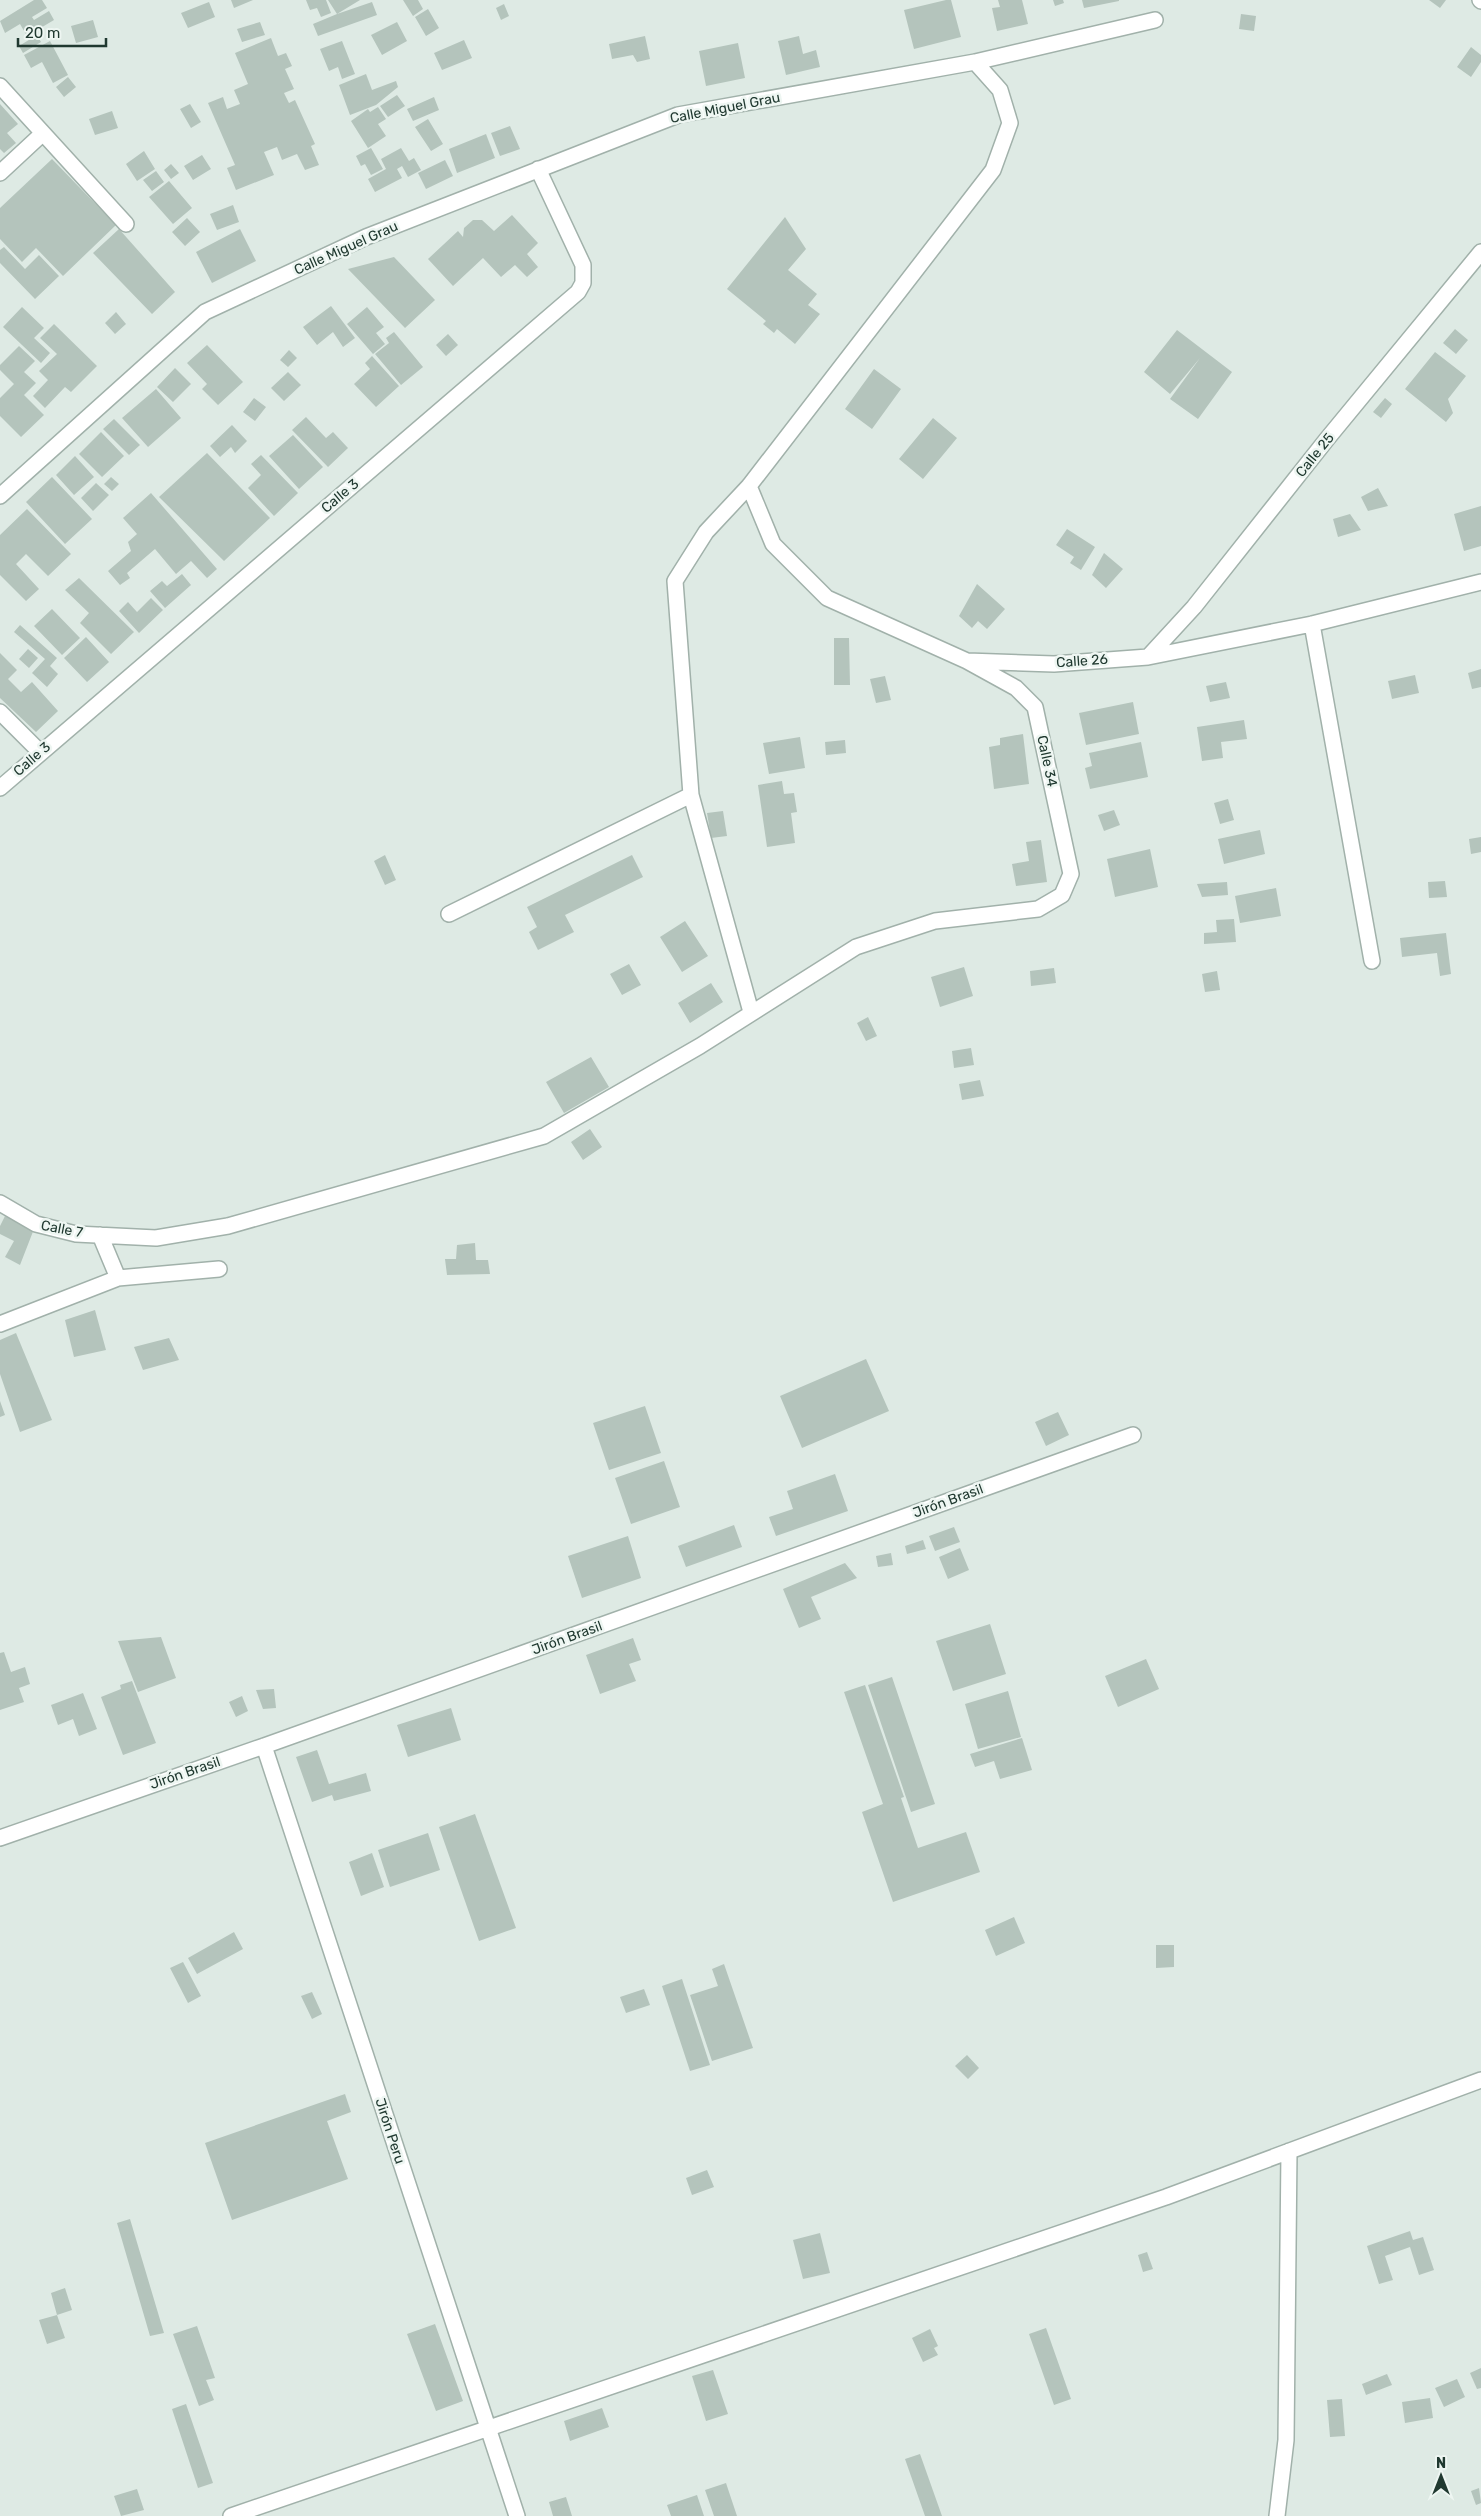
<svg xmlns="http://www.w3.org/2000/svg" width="1481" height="2516" font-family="Rubik,sans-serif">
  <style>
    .building { fill: #b4c4bc }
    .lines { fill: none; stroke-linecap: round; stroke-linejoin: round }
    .minor-casing { stroke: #a1b1aa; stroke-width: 18 }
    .minor { stroke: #fff; stroke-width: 15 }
    .labels { text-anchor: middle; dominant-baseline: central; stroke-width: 5; stroke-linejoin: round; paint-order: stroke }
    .street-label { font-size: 14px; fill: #203930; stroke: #eef6f2 }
  </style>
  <rect width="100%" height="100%" fill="#deeae4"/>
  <!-- building -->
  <path class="building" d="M 34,0 L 42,0 L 47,8 L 32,17 L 34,20 L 49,11 L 54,20 L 27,36 L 20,24 L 5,33 L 0,21 Z
    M 231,0 L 253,0 L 234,8 Z
    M 306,0 L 326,0 L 331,13 L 321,17 L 317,8 L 310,10 Z
    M 328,0 L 360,0 L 337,14 L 372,2 L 377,15 L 318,36 L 313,24 L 337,14 Z
    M 403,0 L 418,0 L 423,9 L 413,16 Z
    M 946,0 L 951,0 L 961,37 L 914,49 L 904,10 Z
    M 998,0 L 1022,0 L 1028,24 L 997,31 L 992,8 L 1000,7 Z
    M 1053,0 L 1063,0 L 1064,3 L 1055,6 Z
    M 1082,0 L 1119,0 L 1119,1 L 1084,8 Z
    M 1429,0 L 1446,0 L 1440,8 Z
    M 209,2 L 215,17 L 188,28 L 181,13 Z
    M 504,4 L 509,16 L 501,20 L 496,8 Z
    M 428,9 L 439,28 L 426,36 L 415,17 Z
    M 1241,14 L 1256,16 L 1254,31 L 1239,29 Z
    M 93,20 L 98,37 L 76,43 L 71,26 Z
    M 260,22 L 265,35 L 242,42 L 237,29 Z
    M 397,22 L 407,41 L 382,55 L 371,35 Z
    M 37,35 L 41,42 L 23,53 L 19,46 Z
    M 645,36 L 650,59 L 637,62 L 633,55 L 612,59 L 609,44 Z
    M 799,36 L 803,54 L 816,50 L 820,67 L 786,75 L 778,41 Z
    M 271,38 L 278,56 L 286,53 L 292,66 L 285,69 L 294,89 L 284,93 L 289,103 L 295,100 L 315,144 L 311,146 L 319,165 L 305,170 L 297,154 L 282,160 L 277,147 L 264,152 L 274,175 L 236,190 L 227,168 L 235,165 L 208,103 L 223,97 L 227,109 L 240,104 L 234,90 L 248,84 L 235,53 Z
    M 464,40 L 472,58 L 442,70 L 434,53 Z
    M 50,41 L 68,75 L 53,83 L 42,62 L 31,68 L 24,55 Z
    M 342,41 L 355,74 L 342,79 L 338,67 L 329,71 L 320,49 Z
    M 738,43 L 745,78 L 706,86 L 699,51 Z
    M 1471,47 L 1481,55 L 1481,62 L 1471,77 L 1457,67 Z
    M 366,74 L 372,90 L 396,81 L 398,87 L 376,105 L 350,115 L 339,85 Z
    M 68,77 L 76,87 L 64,97 L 56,87 Z
    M 397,95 L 405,106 L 388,117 L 380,106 Z
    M 434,97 L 439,110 L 413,121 L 407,109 Z
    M 0,104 L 18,124 L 7,133 L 16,143 L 4,153 L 0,149 Z
    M 190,104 L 201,122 L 191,128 L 180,109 Z
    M 378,107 L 386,119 L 378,124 L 386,136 L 368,148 L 351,121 L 368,109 L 370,112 Z
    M 112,111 L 118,128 L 95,135 L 89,119 Z
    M 428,119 L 443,144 L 431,151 L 415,127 Z
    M 510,126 L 520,149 L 500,156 L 491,133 Z
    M 486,134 L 495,158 L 457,173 L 449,149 Z
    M 371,148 L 383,169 L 371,175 L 365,164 L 361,166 L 356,156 Z
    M 401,148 L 409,161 L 414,158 L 421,170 L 408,177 L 402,166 L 397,169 L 402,178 L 375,192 L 368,179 L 386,169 L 381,159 Z
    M 144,151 L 155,169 L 137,181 L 126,164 Z
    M 202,155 L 211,169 L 193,180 L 184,166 Z
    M 52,159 L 116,225 L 63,276 L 36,248 L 22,262 L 0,239 L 0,208 Z
    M 445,160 L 453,176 L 426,189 L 418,173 Z
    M 171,164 L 179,173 L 171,179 L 164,170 Z
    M 156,171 L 164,182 L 152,191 L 143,180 Z
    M 169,181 L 192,208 L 173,224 L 149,197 Z
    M 233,205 L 239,222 L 217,230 L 210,214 Z
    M 512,215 L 538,243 L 527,254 L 538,267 L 527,277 L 515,265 L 501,277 L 483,258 L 453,286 L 428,259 L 458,231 L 463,237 L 464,228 L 473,220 L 482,220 L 494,231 Z
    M 785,217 L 806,249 L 788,270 L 817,294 L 808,305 L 820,314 L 795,344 L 777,329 L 774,333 L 763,324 L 766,321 L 727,289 Z
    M 187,218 L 200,232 L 185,246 L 172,232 Z
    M 119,229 L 175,292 L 152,314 L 93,253 Z
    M 240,229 L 256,261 L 212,283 L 196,252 Z
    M 4,247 L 25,269 L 39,255 L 59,276 L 35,299 L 0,263 L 0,250 Z
    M 394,257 L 435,300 L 405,328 L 348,269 Z
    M 331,306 L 355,338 L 343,347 L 333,332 L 317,345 L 303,327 Z
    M 22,307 L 44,328 L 34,338 L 50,353 L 41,363 L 3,327 Z
    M 367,307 L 384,327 L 376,333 L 385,344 L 373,354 L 347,324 Z
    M 116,312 L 126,324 L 115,334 L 105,323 Z
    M 54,324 L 97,366 L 71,392 L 65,387 L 45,408 L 33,396 L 48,380 L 39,371 L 57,354 L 40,338 Z
    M 1455,329 L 1468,340 L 1456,354 L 1443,343 Z
    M 1177,330 L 1232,372 L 1198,419 L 1170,399 L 1200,358 L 1170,394 L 1144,372 Z
    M 394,332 L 423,367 L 401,385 L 375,354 L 389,343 L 386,338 Z
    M 448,334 L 458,345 L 446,356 L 436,345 Z
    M 207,345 L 243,382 L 218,405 L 202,389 L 207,384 L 187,363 Z
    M 19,346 L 35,361 L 24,372 L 36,383 L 24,395 L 44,415 L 21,437 L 0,416 L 0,398 L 14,384 L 0,370 L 0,365 Z
    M 289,350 L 297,358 L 288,367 L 280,360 Z
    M 1435,352 L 1466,376 L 1448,399 L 1453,413 L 1446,422 L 1405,389 Z
    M 372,356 L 399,386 L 376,407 L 354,384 L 370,369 L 365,363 Z
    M 175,368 L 191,384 L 173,402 L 157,387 Z
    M 874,369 L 901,389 L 872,429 L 845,409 Z
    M 288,372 L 301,385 L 284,401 L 271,388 Z
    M 156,389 L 181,418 L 148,447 L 122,418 Z
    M 254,398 L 266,407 L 255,421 L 243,412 Z
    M 1385,398 L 1392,404 L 1381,418 L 1373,412 Z
    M 306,417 L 326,438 L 333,432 L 348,448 L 328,467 L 292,430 Z
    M 933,418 L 957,438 L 923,479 L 899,459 Z
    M 114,419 L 140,445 L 129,455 L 103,429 Z
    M 232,425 L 247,441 L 235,453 L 231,447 L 220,457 L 210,446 Z
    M 101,432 L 124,456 L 102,477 L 79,454 Z
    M 293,435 L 323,467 L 299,489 L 269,456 Z
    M 207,453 L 270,518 L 224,561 L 159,497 Z
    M 261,455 L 298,493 L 274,516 L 248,488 L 261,475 L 251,464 Z
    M 75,456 L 94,477 L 74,495 L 56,475 Z
    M 52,477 L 92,519 L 65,544 L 26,502 Z
    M 111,477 L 119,484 L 112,491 L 104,484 Z
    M 96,483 L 109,495 L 93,511 L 81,498 Z
    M 1378,488 L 1388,506 L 1368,511 L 1361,497 Z
    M 151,493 L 217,569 L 207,578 L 191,561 L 176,574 L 155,549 L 127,573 L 130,578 L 120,585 L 108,571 L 131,551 L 128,542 L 137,534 L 123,518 Z
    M 1481,506 L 1481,546 L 1464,551 L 1454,514 Z
    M 27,509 L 71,554 L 48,576 L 26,554 L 16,564 L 39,589 L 26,601 L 0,575 L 0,535 Z
    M 1350,514 L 1361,530 L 1338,537 L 1333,519 Z
    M 1067,529 L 1095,547 L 1081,570 L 1070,563 L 1074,557 L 1056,545 Z
    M 1104,553 L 1123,569 L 1106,588 L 1092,575 Z
    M 182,574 L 191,585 L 165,608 L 150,591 L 162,581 L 167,586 Z
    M 79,578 L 134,632 L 111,654 L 80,623 L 89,613 L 65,590 Z
    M 977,584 L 1005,609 L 987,629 L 978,621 L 972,628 L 959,616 Z
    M 151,598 L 163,610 L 139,633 L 119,611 L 128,602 L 137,612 Z
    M 52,609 L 80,638 L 62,655 L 34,626 Z
    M 20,625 L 57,658 L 50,666 L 58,674 L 47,687 L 32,673 L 45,659 L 14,632 Z
    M 86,637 L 109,662 L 87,682 L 64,658 Z
    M 834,638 L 849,638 L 850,685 L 834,685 Z
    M 28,649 L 38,658 L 29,668 L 19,659 Z
    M 0,653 L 17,670 L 8,679 L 21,692 L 32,682 L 58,711 L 36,732 L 0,698 Z
    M 1481,669 L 1481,687 L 1472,689 L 1468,673 Z
    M 1415,675 L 1419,693 L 1392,699 L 1388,681 Z
    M 885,676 L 891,700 L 876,703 L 870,679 Z
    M 1226,682 L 1230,698 L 1210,702 L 1206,686 Z
    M 1133,702 L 1139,734 L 1086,745 L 1079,713 Z
    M 1244,720 L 1247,739 L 1221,742 L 1223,758 L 1202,761 L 1197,727 Z
    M 1023,734 L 1029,784 L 994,789 L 989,747 L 1000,745 L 1000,738 Z
    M 800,737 L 805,768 L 769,774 L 763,743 Z
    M 845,740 L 846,753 L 826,755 L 825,742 Z
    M 1141,742 L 1148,777 L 1090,789 L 1085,768 L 1092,766 L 1089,753 Z
    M 782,781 L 784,794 L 794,793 L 797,812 L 791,813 L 795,843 L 767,847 L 758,785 Z
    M 1228,799 L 1234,820 L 1220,824 L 1214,803 Z
    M 1114,810 L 1120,825 L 1104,831 L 1098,815 Z
    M 723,811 L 727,836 L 711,838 L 707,813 Z
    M 1260,830 L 1265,854 L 1224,864 L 1218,839 Z
    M 1481,837 L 1481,852 L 1471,854 L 1469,839 Z
    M 1041,840 L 1047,882 L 1016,886 L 1012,864 L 1029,861 L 1026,842 Z
    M 1150,849 L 1158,887 L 1115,897 L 1107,859 Z
    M 385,855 L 396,880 L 385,885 L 374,861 Z
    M 632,855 L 643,877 L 565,915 L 574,932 L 538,950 L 529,932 L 537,927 L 527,907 Z
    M 1445,881 L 1447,897 L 1429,898 L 1428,882 Z
    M 1227,882 L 1228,895 L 1202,897 L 1197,884 Z
    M 1276,888 L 1281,916 L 1240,923 L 1235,896 Z
    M 1234,919 L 1236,942 L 1204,944 L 1204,933 L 1217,932 L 1216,920 Z
    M 685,921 L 708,956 L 682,972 L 660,937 Z
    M 1446,933 L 1451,974 L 1440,976 L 1437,953 L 1402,957 L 1400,938 Z
    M 629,964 L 641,985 L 622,995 L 610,974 Z
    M 964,967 L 973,996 L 940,1007 L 931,977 Z
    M 1054,968 L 1056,983 L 1031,986 L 1030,971 Z
    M 1217,971 L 1220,990 L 1205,992 L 1202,974 Z
    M 711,983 L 723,1002 L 690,1023 L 678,1003 Z
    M 868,1017 L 877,1036 L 866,1041 L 857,1023 Z
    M 971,1048 L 974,1065 L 954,1068 L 952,1051 Z
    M 591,1057 L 609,1087 L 564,1113 L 546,1082 Z
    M 980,1080 L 984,1096 L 962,1100 L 959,1084 Z
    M 590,1129 L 602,1147 L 583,1160 L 571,1142 Z
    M 5,1216 L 34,1229 L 20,1265 L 5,1257 L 14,1241 L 0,1234 L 0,1226 Z
    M 475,1243 L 476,1260 L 488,1260 L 490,1274 L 447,1275 L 445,1259 L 456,1259 L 457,1245 Z
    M 95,1310 L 106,1350 L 74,1357 L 65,1320 Z
    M 16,1333 L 52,1420 L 20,1432 L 0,1374 L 0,1340 Z
    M 169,1338 L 179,1360 L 143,1370 L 134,1347 Z
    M 866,1359 L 889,1411 L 802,1448 L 780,1396 Z
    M 0,1401 L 5,1415 L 0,1417 Z
    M 645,1406 L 661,1453 L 609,1470 L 593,1423 Z
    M 1058,1412 L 1069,1435 L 1046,1446 L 1035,1422 Z
    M 664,1461 L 680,1507 L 631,1524 L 615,1478 Z
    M 835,1474 L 848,1511 L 776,1536 L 769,1517 L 793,1509 L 787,1491 Z
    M 734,1525 L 742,1547 L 686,1567 L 678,1546 Z
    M 954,1527 L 960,1542 L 935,1551 L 929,1536 Z
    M 628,1536 L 641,1578 L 582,1598 L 568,1556 Z
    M 923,1540 L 926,1549 L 907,1554 L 905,1546 Z
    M 960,1548 L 969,1570 L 948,1579 L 939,1557 Z
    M 891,1553 L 893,1565 L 878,1567 L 876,1556 Z
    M 845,1563 L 857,1578 L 811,1597 L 821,1619 L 799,1628 L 783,1589 Z
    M 990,1624 L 1006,1674 L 953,1691 L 936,1641 Z
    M 161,1637 L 176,1678 L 138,1692 L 118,1641 Z
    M 633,1638 L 641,1660 L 629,1664 L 636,1681 L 600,1694 L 586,1655 Z
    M 4,1652 L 11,1672 L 25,1667 L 30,1684 L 19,1688 L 24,1702 L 0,1710 L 0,1653 Z
    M 1146,1659 L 1159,1689 L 1118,1707 L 1105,1676 Z
    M 892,1677 L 935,1804 L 911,1812 L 868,1685 Z
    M 132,1681 L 156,1743 L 123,1755 L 101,1697 L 121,1689 L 120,1685 Z
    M 865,1685 L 904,1797 L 901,1798 L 918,1848 L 966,1832 L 980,1872 L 893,1902 L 862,1812 L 883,1804 L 844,1692 Z
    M 274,1689 L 276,1708 L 263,1709 L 256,1690 Z
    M 1008,1691 L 1021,1737 L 978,1749 L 965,1704 Z
    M 83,1693 L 97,1729 L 79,1736 L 73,1719 L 58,1725 L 51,1705 Z
    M 242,1696 L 248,1711 L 236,1717 L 229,1702 Z
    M 451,1708 L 461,1740 L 408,1757 L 397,1725 Z
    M 1022,1738 L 1032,1770 L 1000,1779 L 994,1761 L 975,1767 L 970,1754 Z
    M 317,1750 L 329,1784 L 366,1773 L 371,1791 L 334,1801 L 332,1795 L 312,1802 L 296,1757 Z
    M 475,1814 L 516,1928 L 479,1941 L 439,1827 Z
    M 428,1833 L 440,1870 L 390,1887 L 378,1850 Z
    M 372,1853 L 384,1887 L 361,1896 L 349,1862 Z
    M 1014,1917 L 1025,1943 L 996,1956 L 985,1930 Z
    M 234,1932 L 243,1949 L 197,1974 L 188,1958 Z
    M 1156,1945 L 1174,1945 L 1174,1967 L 1156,1968 Z
    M 183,1962 L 201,1996 L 188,2003 L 170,1968 Z
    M 724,1964 L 753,2048 L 712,2061 L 690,1995 L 718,1986 L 712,1969 Z
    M 682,1979 L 710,2065 L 690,2071 L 662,1986 Z
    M 644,1989 L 650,2005 L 626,2013 L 620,1997 Z
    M 312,1992 L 322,2014 L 312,2019 L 301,1996 Z
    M 967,2055 L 979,2068 L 968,2079 L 955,2066 Z
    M 345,2094 L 351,2112 L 327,2121 L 348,2179 L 232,2220 L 205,2143 Z
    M 707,2170 L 714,2187 L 692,2195 L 686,2178 Z
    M 130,2219 L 164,2333 L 150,2336 L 117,2223 Z
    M 1410,2231 L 1413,2240 L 1423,2237 L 1434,2270 L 1419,2275 L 1410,2247 L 1385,2256 L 1393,2280 L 1379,2284 L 1367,2246 Z
    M 820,2233 L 830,2273 L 803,2279 L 793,2240 Z
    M 1147,2252 L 1153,2269 L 1143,2272 L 1138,2255 Z
    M 65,2288 L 72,2310 L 57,2315 L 51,2293 Z
    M 57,2315 L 65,2338 L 47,2344 L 39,2320 Z
    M 435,2324 L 463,2401 L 436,2411 L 407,2334 Z
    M 197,2326 L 215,2378 L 206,2380 L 214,2400 L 199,2406 L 173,2334 Z
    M 1046,2328 L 1071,2399 L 1054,2405 L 1029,2334 Z
    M 930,2329 L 938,2346 L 934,2348 L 938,2355 L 923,2362 L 912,2338 Z
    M 1481,2368 L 1481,2388 L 1477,2389 L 1470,2373 Z
    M 713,2370 L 728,2414 L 706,2421 L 692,2376 Z
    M 1387,2374 L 1392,2385 L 1366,2395 L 1362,2384 Z
    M 1457,2379 L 1465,2397 L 1444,2407 L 1435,2388 Z
    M 1430,2398 L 1433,2418 L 1405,2423 L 1402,2402 Z
    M 1342,2399 L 1345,2436 L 1330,2437 L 1327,2400 Z
    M 186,2404 L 213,2483 L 198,2488 L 172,2409 Z
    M 602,2408 L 609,2427 L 570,2441 L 564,2421 Z
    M 920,2454 L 942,2516 L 925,2516 L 905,2459 Z
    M 726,2483 L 737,2516 L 714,2516 L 705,2490 Z
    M 1479,2488 L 1481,2503 L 1476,2505 L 1471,2491 Z
    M 137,2489 L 144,2510 L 121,2516 L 114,2496 Z
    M 697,2495 L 704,2516 L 671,2516 L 667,2505 Z
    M 566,2497 L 572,2516 L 553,2516 L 549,2502 Z"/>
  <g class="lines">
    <defs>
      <path id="minor" d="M 1480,0 L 1481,1
        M 975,62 L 1155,20
        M 0,86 L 126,224
        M 0,173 L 42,134
        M 749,486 L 773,544 L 827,598 L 967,661 L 1054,664 L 1148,657 L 1312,624 L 1481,582
        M 0,496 L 205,312 L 366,237 L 678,115 L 975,62 L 1000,90 L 1010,123 L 993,170 L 749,486 L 706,532 L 675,581 L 691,795 L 751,1012
        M 1312,624 L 1372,961
        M 1148,657 L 1194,607 L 1327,439 L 1481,252
        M 0,712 L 40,752
        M 0,788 L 578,292 L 583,283 L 583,265 L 538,169
        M 449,914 L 691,795
        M 0,1203 L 36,1224 L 76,1234 L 156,1238 L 228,1226 L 544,1136 L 700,1046 L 856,947 L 935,921 L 1038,909 L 1062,895 L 1071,874 L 1035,707 L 1016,688 L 967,661
        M 100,1235 L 118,1278
        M 0,1324 L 118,1278 L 219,1269
        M 264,1746 L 517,2516
        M 0,1838 L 264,1746 L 1133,1435
        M 231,2516 L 1166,2197 L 1481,2080
        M 1277,2516 L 1286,2440 L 1289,2151"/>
    </defs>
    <!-- minor casing -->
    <use href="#minor" class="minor-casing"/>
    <!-- minor -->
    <use href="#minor" class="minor"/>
  </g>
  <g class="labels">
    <!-- street labels -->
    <g class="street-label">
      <text transform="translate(725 108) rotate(-11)">Calle Miguel Grau</text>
      <text transform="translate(346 248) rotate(-24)">Calle Miguel Grau</text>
      <text transform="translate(1315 455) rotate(-51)">Calle 25</text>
      <text transform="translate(340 496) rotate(-40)">Calle 3</text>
      <text transform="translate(1082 661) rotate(-4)">Calle 26</text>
      <text transform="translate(32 759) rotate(-41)">Calle 3</text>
      <text transform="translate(1047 761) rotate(78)">Calle 34</text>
      <text transform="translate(62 1229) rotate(11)">Calle 7</text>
      <text transform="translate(948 1501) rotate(-20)">Jirón Brasil</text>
      <text transform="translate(567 1638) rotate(-20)">Jirón Brasil</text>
      <text transform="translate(185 1773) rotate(-19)">Jirón Brasil</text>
      <text transform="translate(390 2131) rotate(72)">Jirón Peru</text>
    </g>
  </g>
  <!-- north arrow -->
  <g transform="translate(1441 2476)" stroke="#eef6f2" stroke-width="4" paint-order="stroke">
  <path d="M0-4L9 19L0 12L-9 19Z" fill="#203930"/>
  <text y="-8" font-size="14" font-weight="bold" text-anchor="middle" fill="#203930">N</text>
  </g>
  <!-- scale -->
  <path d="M18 38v8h88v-8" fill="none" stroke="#203930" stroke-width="2.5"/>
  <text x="25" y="38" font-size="15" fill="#203930" stroke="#eef6f2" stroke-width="4" paint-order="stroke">20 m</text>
</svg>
